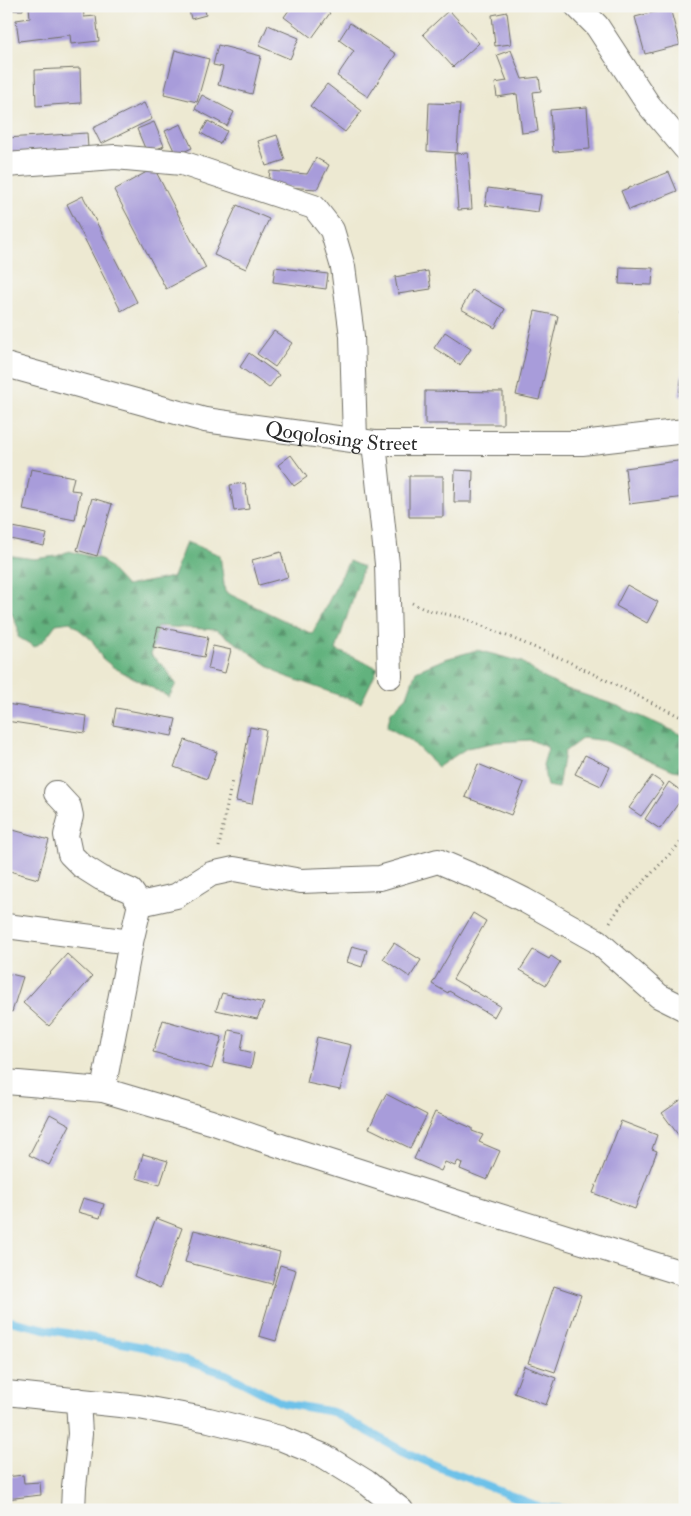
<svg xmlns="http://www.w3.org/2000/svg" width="691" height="1516" font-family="'IM FELL Double Pica',serif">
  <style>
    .forest { fill: url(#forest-firs); stroke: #466e54 }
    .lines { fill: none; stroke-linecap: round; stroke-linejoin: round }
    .stream { stroke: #6cc1e9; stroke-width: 8 }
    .building { fill: #a89cda }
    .minor-casing { stroke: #6f6e65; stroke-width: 26 }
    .path { stroke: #6f6e65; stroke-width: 3; stroke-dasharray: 1 4; stroke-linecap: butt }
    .minor { stroke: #fff; stroke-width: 24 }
    .labels { text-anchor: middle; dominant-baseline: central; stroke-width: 4.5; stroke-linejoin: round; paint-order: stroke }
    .street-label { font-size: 21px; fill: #2b2b2b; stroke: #f6f6f2 }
  </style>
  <defs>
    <pattern id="forest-firs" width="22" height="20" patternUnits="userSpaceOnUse" patternTransform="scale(1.25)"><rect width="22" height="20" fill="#62b27e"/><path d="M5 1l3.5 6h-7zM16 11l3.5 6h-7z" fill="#519167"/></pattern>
  </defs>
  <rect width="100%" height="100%" fill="#f6f6f2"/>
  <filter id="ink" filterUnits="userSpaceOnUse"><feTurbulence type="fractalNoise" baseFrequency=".02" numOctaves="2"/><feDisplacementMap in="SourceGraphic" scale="10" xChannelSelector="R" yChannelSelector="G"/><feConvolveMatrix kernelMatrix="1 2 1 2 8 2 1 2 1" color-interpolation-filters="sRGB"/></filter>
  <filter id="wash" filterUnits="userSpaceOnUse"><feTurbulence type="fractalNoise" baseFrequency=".0096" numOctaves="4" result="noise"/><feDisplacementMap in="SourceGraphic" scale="20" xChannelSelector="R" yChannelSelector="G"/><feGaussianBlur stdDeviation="1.12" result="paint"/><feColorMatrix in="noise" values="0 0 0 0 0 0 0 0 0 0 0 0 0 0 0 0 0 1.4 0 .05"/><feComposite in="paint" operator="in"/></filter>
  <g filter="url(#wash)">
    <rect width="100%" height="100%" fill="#ede9d2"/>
    <!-- forest -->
    <path class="forest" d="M 186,542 L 220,555 L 225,592 L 312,634 L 349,561 L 363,567 L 336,650 L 378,668 L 361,703 L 282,675 L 217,630 L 157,626 L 151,655 L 165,668 L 176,684 L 169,697 L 113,667 L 102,658 L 92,640 L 70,622 L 56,624 L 45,639 L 35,647 L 18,637 L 18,628 L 11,612 L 6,614 L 6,555 L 34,559 L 57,556 L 69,551 L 101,559 L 126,586 L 173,577 Z
      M 477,650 L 522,662 L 542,677 L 564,688 L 618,706 L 685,736 L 685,772 L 673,770 L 606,741 L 583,738 L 564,752 L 558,788 L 547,786 L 543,765 L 548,748 L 531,740 L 497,742 L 467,748 L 438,767 L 410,740 L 387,727 L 391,712 L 407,696 L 416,671 L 445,659 Z"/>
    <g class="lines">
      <!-- stream -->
      <path class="stream" d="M 6,1320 L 50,1330 L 144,1347 L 226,1374 L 282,1403 L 333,1412 L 401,1450 L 441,1468 L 540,1507 L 581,1510"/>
    </g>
    <g id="blocks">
      <!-- building -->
      <path class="building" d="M 6,6 L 23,6 L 23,10 L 6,10 Z
        M 29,6 L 83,6 L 84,17 L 96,16 L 99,41 L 71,44 L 70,35 L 19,41 L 16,20 L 30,18 Z
        M 188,6 L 204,6 L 206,15 L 191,19 Z
        M 292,6 L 321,6 L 330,13 L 312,38 L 284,17 Z
        M 670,8 L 680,45 L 645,54 L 635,17 Z
        M 449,10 L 479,43 L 453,67 L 423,34 Z
        M 507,12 L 511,44 L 495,46 L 492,15 Z
        M 350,23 L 396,54 L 368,97 L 337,76 L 354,51 L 339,40 Z
        M 268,25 L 299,38 L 290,59 L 259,46 Z
        M 218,45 L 261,56 L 252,94 L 218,85 L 223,67 L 213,65 Z
        M 175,50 L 209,59 L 197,102 L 164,94 Z
        M 511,50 L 522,79 L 539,77 L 541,91 L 533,92 L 538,131 L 522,133 L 517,94 L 497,97 L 495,83 L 507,81 L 497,55 Z
        M 80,68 L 81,103 L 36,106 L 35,70 Z
        M 327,84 L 362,111 L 345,132 L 310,106 Z
        M 202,95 L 234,112 L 227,126 L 195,109 Z
        M 144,103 L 152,119 L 101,144 L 93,128 Z
        M 429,103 L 460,104 L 457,153 L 427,151 Z
        M 587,107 L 590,149 L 553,152 L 550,110 Z
        M 208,121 L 227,131 L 220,144 L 201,133 Z
        M 154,122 L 164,146 L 147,153 L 137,129 Z
        M 181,124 L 192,148 L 176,155 L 165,131 Z
        M 87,133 L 88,148 L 6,153 L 6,138 Z
        M 277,135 L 285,160 L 266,166 L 258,141 Z
        M 468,153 L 472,209 L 458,210 L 454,154 Z
        M 316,158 L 329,165 L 317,189 L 268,186 L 270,171 L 307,174 Z
        M 154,168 L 206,268 L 166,289 L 114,190 Z
        M 669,172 L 677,191 L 629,210 L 621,191 Z
        M 488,188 L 541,195 L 538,212 L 485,205 Z
        M 83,196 L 137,302 L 121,311 L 67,204 Z
        M 237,205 L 269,219 L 246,269 L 214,255 Z
        M 275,267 L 328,274 L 326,289 L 273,282 Z
        M 620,267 L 653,268 L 652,285 L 619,284 Z
        M 428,271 L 431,289 L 398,294 L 395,277 Z
        M 472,290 L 505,309 L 495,328 L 461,309 Z
        M 535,311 L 558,316 L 539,400 L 516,395 Z
        M 685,312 L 685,328 L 684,329 L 680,313 Z
        M 274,331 L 292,343 L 275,367 L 257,354 Z
        M 445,332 L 471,349 L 460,365 L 434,348 Z
        M 249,353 L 279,375 L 269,388 L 240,367 Z
        M 683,367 L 685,367 L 685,396 L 679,396 Z
        M 425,391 L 503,392 L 503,424 L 425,424 Z
        M 291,455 L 307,477 L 294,486 L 278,465 Z
        M 685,460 L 685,497 L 629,504 L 625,468 Z
        M 31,469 L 74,477 L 71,490 L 80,491 L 75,520 L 23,510 Z
        M 455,470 L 473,471 L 472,502 L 454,502 Z
        M 409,476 L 443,476 L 443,517 L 409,517 Z
        M 245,483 L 249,509 L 234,511 L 230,485 Z
        M 92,498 L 112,504 L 97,556 L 77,550 Z
        M 6,524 L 10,525 L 7,541 L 6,540 Z
        M 13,527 L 47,534 L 44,546 L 10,539 Z
        M 281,552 L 288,577 L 259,585 L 252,560 Z
        M 627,585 L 658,602 L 647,623 L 616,606 Z
        M 158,627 L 208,637 L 204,657 L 153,647 Z
        M 213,646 L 231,650 L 225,673 L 208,669 Z
        M 6,704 L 87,716 L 85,733 L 6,721 Z
        M 116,708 L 176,719 L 172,736 L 113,725 Z
        M 250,727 L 266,730 L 252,804 L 236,801 Z
        M 185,740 L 217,752 L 207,779 L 174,767 Z
        M 585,755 L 610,767 L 601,786 L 575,774 Z
        M 478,764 L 524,783 L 511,815 L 465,797 Z
        M 652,776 L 664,784 L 641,816 L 629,808 Z
        M 669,782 L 685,794 L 660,829 L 645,819 Z
        M 6,828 L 49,840 L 38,879 L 6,870 Z
        M 473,913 L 486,921 L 453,979 L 500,1006 L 494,1017 L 449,991 L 448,993 L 432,984 Z
        M 394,943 L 421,960 L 410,977 L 383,959 Z
        M 352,946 L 367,950 L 362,967 L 347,962 Z
        M 533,950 L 549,959 L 551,956 L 560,962 L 546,985 L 520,970 Z
        M 67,954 L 92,977 L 49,1026 L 23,1003 Z
        M 6,973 L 23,977 L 12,1012 L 6,1010 Z
        M 222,993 L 264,1003 L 257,1019 L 216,1010 Z
        M 163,1020 L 222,1037 L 212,1069 L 153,1052 Z
        M 229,1030 L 244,1033 L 241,1050 L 254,1053 L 251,1068 L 223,1062 Z
        M 317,1037 L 351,1045 L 340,1090 L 307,1083 Z
        M 386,1094 L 427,1115 L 410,1148 L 369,1128 Z
        M 685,1097 L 685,1144 L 662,1113 Z
        M 435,1112 L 472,1128 L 472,1131 L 483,1135 L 479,1142 L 500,1151 L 487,1180 L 460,1169 L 462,1163 L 458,1161 L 455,1166 L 445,1162 L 441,1171 L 414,1159 Z
        M 50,1114 L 70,1125 L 49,1165 L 29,1155 Z
        M 621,1121 L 657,1135 L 652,1149 L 657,1151 L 635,1209 L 593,1193 Z
        M 143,1154 L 168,1161 L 160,1185 L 136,1178 Z
        M 83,1198 L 104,1204 L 100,1218 L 78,1212 Z
        M 156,1218 L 182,1228 L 160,1288 L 134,1276 Z
        M 194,1230 L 280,1252 L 272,1284 L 185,1262 Z
        M 280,1265 L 296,1270 L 276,1341 L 259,1336 Z
        M 554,1286 L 581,1295 L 555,1372 L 528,1363 Z
        M 524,1366 L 556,1378 L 546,1405 L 514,1393 Z
        M 23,1475 L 24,1483 L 40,1482 L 41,1495 L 6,1499 L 6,1477 Z"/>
    </g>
  </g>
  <g filter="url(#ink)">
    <use href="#blocks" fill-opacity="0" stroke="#6f6e65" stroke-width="1"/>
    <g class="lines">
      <defs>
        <g id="minor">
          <path d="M 577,6 L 597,26 L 648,104 L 685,148"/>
          <path d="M 6,165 L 115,157 L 182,163 L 314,207 L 332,230 L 343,267 L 352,336 L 355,440"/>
          <path id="s1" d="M 6,365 L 205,420 L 374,443 L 582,443 L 685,431"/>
          <path d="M 374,443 L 387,564 L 390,676"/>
          <path d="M 56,793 L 69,807 L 71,816 L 66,835 L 70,854 L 82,866 L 101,878 L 131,891 L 140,904"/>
          <path d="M 6,926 L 131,942"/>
          <path d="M 6,1082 L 103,1090 L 211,1122 L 281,1146 L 493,1214 L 685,1274"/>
          <path d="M 103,1090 L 131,942 L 140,904 L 176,896 L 211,874 L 234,869 L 301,881 L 380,878 L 438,861 L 492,884 L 524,900 L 597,941 L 659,996 L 685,1009"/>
          <path d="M 6,1393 L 139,1407 L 209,1420 L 280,1438 L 324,1456 L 366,1482 L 401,1510"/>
          <path d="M 73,1510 L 74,1487 L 80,1434 L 78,1400"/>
        </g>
      </defs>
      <!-- minor casing -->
      <use href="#minor" class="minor-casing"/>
      <!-- path -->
      <path class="path" d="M 412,603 L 424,609 L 463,618 L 565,660 L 685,719
        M 219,847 L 232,780
        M 610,922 L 621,906 L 682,841"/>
      <!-- minor -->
      <use href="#minor" class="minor"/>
    </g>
  </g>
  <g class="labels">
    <!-- street labels -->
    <g class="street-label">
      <text stroke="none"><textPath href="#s1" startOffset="344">Qoqolosing Street</textPath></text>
    </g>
  </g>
  <!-- margin -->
  <rect width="691" height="1516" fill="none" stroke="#f6f6f2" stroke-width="25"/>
</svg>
